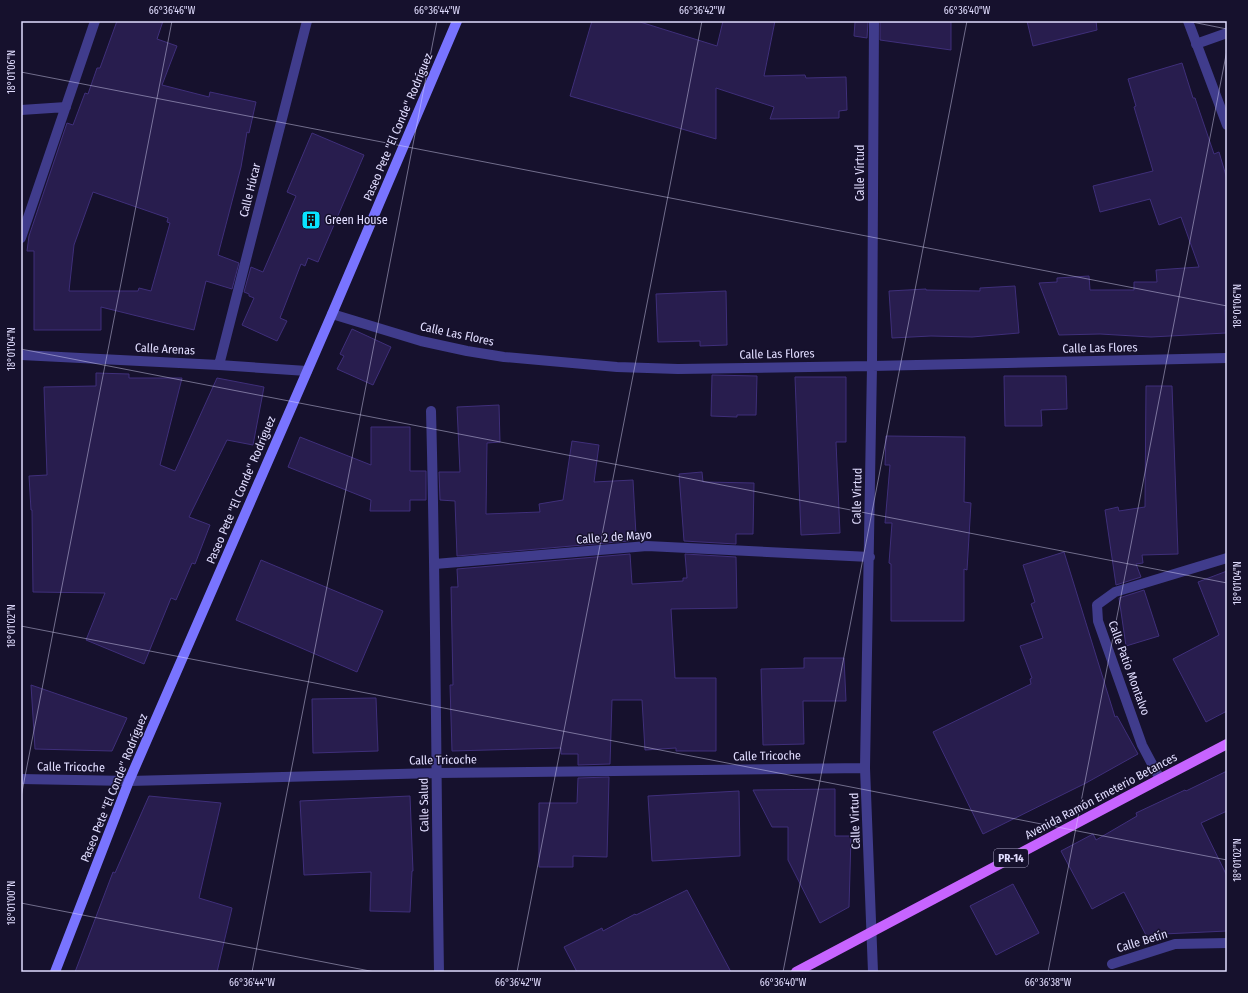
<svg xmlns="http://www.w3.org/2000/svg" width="1248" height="993" font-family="'Fira Sans Condensed',sans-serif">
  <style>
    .building { fill: #281d4e; stroke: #3f2f7a; fill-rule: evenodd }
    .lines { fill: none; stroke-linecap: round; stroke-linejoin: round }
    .lane { stroke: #403c8c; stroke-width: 10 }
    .street { stroke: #403c8c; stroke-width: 10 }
    .secondary { stroke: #7974ff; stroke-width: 10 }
    .primary { stroke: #c764ff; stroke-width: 10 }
    .ticks { fill: none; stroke: #e1ddff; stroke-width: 1; stroke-opacity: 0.45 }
    .labels { text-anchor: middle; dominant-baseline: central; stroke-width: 3; stroke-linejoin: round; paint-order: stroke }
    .shield { fill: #16112d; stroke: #a4a0c0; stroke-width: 1 }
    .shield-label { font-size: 11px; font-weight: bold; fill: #e1ddff }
    .street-label { font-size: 12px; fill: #e1ddff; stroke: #16112d }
    .poi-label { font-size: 12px; fill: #e1ddff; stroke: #16112d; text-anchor: start }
    .neatline { fill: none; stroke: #e1ddff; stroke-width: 1.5 }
    .ticks-label { font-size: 10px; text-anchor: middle; fill: #e1ddff }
  </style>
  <rect width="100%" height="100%" fill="#16112d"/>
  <!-- building -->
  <path class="building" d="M 117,21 L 163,21 L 157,39 L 177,46 L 162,85 L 209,97 L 210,92 L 256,102 L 249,133 L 247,132 L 241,167 L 218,255 L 239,263 L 232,289 L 206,281 L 194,330 L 101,307 L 101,330 L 34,330 L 34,251 L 27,251 L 29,236 L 67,123 L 73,125 L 85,93 L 88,94 L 97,68 L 100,68 ZM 93,192 L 168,218 L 167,222 L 170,223 L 151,291 L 139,288 L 138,291 L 69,291 L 74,245 Z
    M 592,21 L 637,21 L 717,46 L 723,21 L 775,21 L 764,76 L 805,75 L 806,78 L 846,77 L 847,110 L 839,111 L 839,118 L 770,119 L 774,107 L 716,88 L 716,139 L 570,96 Z
    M 1027,21 L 1096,21 L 1097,30 L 1033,46 Z
    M 855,22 L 868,22 L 867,38 L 854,36 Z
    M 880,22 L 951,22 L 951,50 L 880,40 Z
    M 1182,63 L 1193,98 L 1195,98 L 1214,154 L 1219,152 L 1227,179 L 1227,310 L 1225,310 L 1226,333 L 1151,337 L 1100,334 L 1059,335 L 1039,283 L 1057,282 L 1057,278 L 1089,276 L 1090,290 L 1134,290 L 1134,282 L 1157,282 L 1156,270 L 1199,267 L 1181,217 L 1159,225 L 1150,199 L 1100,212 L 1093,186 L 1153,171 L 1134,107 L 1136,106 L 1128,79 Z
    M 312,133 L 364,155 L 318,262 L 308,258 L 305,266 L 301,264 L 280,318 L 287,321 L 277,341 L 242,325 L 254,298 L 249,296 L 249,294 L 244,292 L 251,267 L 263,272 L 296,196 L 287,192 Z
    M 1015,286 L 1019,333 L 972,337 L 931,336 L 892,338 L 889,291 L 926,289 L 926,290 L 980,291 L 980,288 Z
    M 726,291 L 727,345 L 700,346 L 700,341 L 658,342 L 656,294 Z
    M 352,329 L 391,347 L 373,385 L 337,369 L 344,356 L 340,354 Z
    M 96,373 L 129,374 L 129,378 L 182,378 L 160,465 L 175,471 L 217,378 L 264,387 L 253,445 L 227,440 L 189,517 L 210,525 L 195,564 L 192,563 L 176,600 L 171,598 L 144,664 L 86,640 L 105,593 L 33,592 L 32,510 L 31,510 L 29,476 L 47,475 L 44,387 L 96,386 Z
    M 712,375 L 757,376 L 756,415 L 737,415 L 737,417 L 711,416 Z
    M 1004,376 L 1066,376 L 1067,409 L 1041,410 L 1042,426 L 1005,426 Z
    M 795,377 L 846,377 L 846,442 L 836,442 L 840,533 L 801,535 Z
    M 1146,386 L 1172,386 L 1178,554 L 1142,555 L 1143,563 L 1136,564 L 1141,577 L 1116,585 L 1105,510 L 1118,507 L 1119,511 L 1145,507 Z
    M 499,405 L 500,442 L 487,443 L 486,514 L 540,512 L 539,504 L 563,500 L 572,441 L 599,445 L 594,482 L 633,480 L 636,535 L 629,535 L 629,541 L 457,556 L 455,501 L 440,500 L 439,472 L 460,472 L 457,407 Z
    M 371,427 L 410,427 L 410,471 L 426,471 L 426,500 L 410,500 L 410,511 L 370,511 L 371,500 L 288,467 L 300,437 L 371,465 Z
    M 886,436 L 965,437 L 964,502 L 971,503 L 967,570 L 964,569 L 964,621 L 891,621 L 891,564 L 889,563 L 892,523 L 885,523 L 890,465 L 885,465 Z
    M 702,472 L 703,482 L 754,483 L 753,534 L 736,534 L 736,544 L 684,541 L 679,474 Z
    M 1064,552 L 1115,717 L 1117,716 L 1138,754 L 1086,783 L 983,834 L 933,732 L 1031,684 L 1030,679 L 1032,678 L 1020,646 L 1043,638 L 1031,604 L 1035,602 L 1023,565 Z
    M 630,554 L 632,584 L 683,581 L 683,578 L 687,578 L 685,554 L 736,557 L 737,608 L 671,609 L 675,678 L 716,678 L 716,751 L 676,751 L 676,748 L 645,750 L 642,700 L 612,700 L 610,764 L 578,765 L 578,754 L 561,754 L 561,748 L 452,751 L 450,685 L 453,685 L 451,587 L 458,587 L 457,569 Z
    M 261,560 L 383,611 L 357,672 L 236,620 Z
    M 1227,571 L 1227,711 L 1206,722 L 1173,659 L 1219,635 L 1198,582 Z
    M 1144,590 L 1159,636 L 1126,646 L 1119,598 Z
    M 804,658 L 844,658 L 846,701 L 803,701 L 804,744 L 763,745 L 761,669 L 804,668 Z
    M 31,685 L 127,718 L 112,751 L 35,749 Z
    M 376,698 L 378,751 L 313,753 L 312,699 Z
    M 1227,771 L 1227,811 L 1201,823 L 1227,876 L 1227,931 L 1163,934 L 1149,941 L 1124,892 L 1092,909 L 1061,851 L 1093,834 L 1096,840 L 1137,816 L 1136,813 L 1185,790 L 1186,791 Z
    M 609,777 L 607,857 L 573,856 L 573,867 L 539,867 L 539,803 L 577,803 L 578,778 Z
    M 835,789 L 835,836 L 851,836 L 849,907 L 820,923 L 788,860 L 788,827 L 772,827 L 753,790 Z
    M 739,791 L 740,856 L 652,861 L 648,796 Z
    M 149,796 L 221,803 L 199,898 L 232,908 L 217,972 L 75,972 L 113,872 L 115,873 Z
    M 410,796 L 413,871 L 412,871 L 410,912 L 370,911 L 371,872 L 304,875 L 300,801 Z
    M 1013,884 L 1039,933 L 996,955 L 970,906 Z
    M 687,890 L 731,972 L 577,972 L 564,947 L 602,928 L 603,931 L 635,914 L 636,915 Z"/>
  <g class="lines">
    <!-- lane -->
    <path class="lane" d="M 1196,44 L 1227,33"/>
    <!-- street -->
    <path class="street" d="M 1188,21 L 1227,125
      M 21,110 L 66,107
      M 21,238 L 95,21
      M 332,314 L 421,341 L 467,351 L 504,357 L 617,367 L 678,369 L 872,366 L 1227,358
      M 21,355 L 219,365 L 307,371
      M 219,365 L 307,21
      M 431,411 C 436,598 436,785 439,972
      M 435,564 L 647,546 L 870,557
      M 21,779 L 129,781 L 436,773 L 865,768
      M 1160,779 L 1142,745 L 1098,621 L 1097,605 L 1115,592 L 1227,558
      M 1112,964 L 1175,944 L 1227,943
      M 873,972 L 865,768 L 872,366 L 874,21"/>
    <!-- secondary -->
    <path class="secondary" d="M 55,972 L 129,781 L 332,314 L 457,21"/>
    <!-- primary -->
    <path class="primary" d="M 796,972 L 1160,779 L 1227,744"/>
  </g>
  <!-- ticks -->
  <path class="ticks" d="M 1187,21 L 1227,29M 21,72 L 1227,306M 21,349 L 1227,583M 21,626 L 1227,860M 21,797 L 172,21M 21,903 L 375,972M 252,972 L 437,21M 517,972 L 702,21M 783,972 L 967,21M 1048,972 L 1227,50"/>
  <!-- icons -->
  <defs>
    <symbol id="building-square" viewBox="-11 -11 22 22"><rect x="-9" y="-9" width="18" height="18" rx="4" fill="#09e3ff" stroke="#16112d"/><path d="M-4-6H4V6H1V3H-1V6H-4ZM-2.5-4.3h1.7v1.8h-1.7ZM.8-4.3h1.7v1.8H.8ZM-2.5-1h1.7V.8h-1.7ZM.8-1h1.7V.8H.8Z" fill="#111"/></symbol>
  </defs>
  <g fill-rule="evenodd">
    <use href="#building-square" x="300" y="209" width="22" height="22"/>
  </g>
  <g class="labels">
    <!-- shield labels -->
    <rect class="shield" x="994" y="849" width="34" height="18" rx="3"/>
    <g class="shield-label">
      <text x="1011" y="858">PR-14</text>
    </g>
    <!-- street labels -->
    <g class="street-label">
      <text transform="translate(398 127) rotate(-67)">Paseo Pete "El Conde" Rodríguez</text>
      <text transform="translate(860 173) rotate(-90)">Calle Virtud</text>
      <text transform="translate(250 190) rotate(-76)">Calle Húcar</text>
      <text transform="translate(457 334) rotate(12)">Calle Las Flores</text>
      <text transform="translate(1100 348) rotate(-1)">Calle Las Flores</text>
      <text transform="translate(165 349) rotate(3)">Calle Arenas</text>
      <text transform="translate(777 354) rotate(-1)">Calle Las Flores</text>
      <text transform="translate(241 490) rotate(-67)">Paseo Pete "El Conde" Rodríguez</text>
      <text transform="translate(857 496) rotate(-89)">Calle Virtud</text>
      <text transform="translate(614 537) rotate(-4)">Calle 2 de Mayo</text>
      <text transform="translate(1129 668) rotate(70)">Calle Patio Montalvo</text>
      <text transform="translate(767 756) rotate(-1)">Calle Tricoche</text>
      <text transform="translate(443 760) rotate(-1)">Calle Tricoche</text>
      <text transform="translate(71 767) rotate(1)">Calle Tricoche</text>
      <text transform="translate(114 788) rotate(-68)">Paseo Pete "El Conde" Rodríguez</text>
      <text transform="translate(1101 796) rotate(-28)">Avenida Ramón Emeterio Betances</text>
      <text transform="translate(424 805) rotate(-91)">Calle Salud</text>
      <text transform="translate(855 821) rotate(-92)">Calle Virtud</text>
      <text transform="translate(1142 941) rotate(-17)">Calle Betín</text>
    </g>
    <!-- poi labels -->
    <g class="poi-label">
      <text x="325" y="220">Green House</text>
    </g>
  </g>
  <!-- border -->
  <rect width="1248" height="993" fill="none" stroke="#16112d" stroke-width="44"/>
  <rect x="22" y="22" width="1204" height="949" class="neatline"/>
  <g class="ticks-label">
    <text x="172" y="14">66°36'46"W</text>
    <text x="437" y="14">66°36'44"W</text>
    <text x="702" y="14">66°36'42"W</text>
    <text x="967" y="14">66°36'40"W</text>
    <text transform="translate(11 72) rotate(-90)" y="4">18°01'06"N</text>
    <text transform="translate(1237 306) rotate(-90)" y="4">18°01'06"N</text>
    <text transform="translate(11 349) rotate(-90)" y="4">18°01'04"N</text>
    <text transform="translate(1237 583) rotate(-90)" y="4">18°01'04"N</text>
    <text transform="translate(11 626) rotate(-90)" y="4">18°01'02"N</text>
    <text transform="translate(1237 860) rotate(-90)" y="4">18°01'02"N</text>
    <text transform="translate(11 903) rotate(-90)" y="4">18°01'00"N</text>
    <text x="252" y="986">66°36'44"W</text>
    <text x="518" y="986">66°36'42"W</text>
    <text x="783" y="986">66°36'40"W</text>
    <text x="1048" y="986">66°36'38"W</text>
  </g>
</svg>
